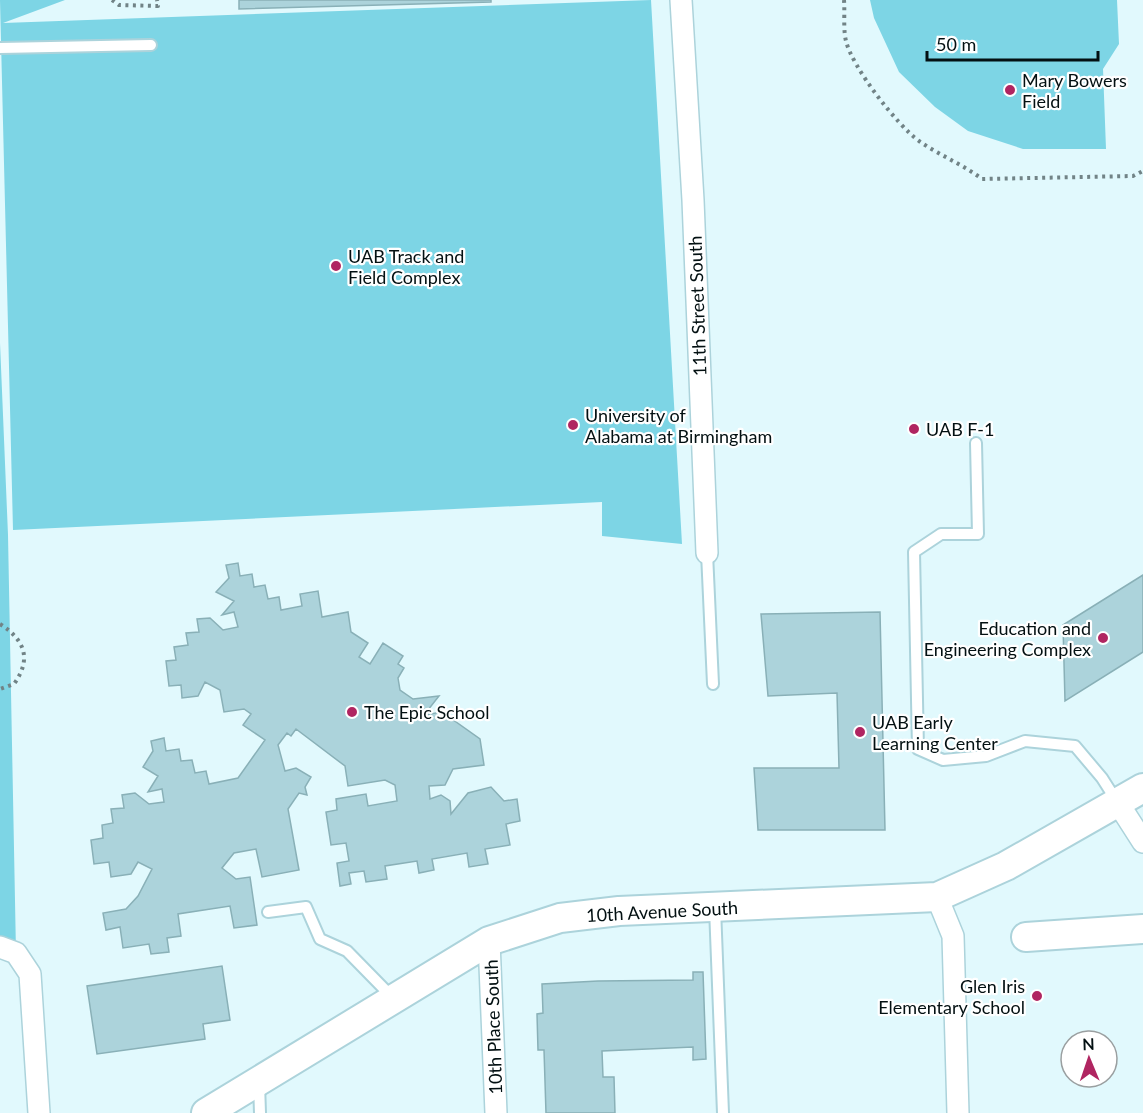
<svg xmlns="http://www.w3.org/2000/svg" width="1143" height="1113" font-family="Lato,sans-serif">
  <style>
    .green { fill: #7dd5e5 }
    .building { fill: #acd3db; stroke: #89b0b7; stroke-width: 1.5 }
    .lines { fill: none; stroke-linecap: round; stroke-linejoin: round }
    .lane-casing { stroke: #acd3db; stroke-width: 14 }
    .street-casing { stroke: #acd3db; stroke-width: 24 }
    .secondary-casing { stroke: #acd3db; stroke-width: 32 }
    .path { stroke: #718386; stroke-width: 4; stroke-dasharray: 3 4.5; stroke-linecap: butt }
    .lane { stroke: #fff; stroke-width: 10 }
    .street { stroke: #fff; stroke-width: 21 }
    .secondary { stroke: #fff; stroke-width: 28 }
    .poi-dot { fill: #b02561; stroke: #fff; stroke-width: 2 }
    .labels { text-anchor: middle; dominant-baseline: central; stroke-width: 4.5; stroke-linejoin: round; paint-order: stroke }
    .poi-label { font-size: 18px; fill: #031012; stroke: #fff; text-anchor: start }
    .street-label { font-size: 18px; fill: #031012; stroke: #fff }
  </style>
  <rect width="100%" height="100%" fill="#e1f9fd"/>
  <!-- green -->
  <path class="green" d="M 0,0 L 65,0 L 3,23 L 651,0 L 682,544 L 602,536 L 602,502 L 13,530 Z
    M 870,0 L 1117,0 L 1119,44 L 1103,69 L 1106,149 L 1023,149 L 968,131 L 935,107 L 899,72 L 874,18 Z
    M 0,343 L 8,535 L 16,953 L 0,949 Z"/>
  <!-- building -->
  <path class="building" d="M 239,0 L 491,0 L 491,2 L 239,9 Z
    M 238,563 L 240,576 L 252,574 L 254,587 L 265,585 L 268,599 L 279,597 L 281,610 L 302,606 L 300,594 L 318,591 L 322,617 L 348,612 L 351,632 L 368,643 L 359,657 L 370,664 L 383,643 L 403,656 L 398,664 L 404,668 L 398,678 L 400,690 L 413,699 L 439,696 L 424,715 L 442,712 L 480,739 L 484,765 L 453,769 L 445,785 L 429,786 L 430,799 L 441,795 L 450,801 L 451,814 L 468,793 L 491,787 L 504,801 L 517,799 L 520,821 L 506,824 L 510,845 L 485,849 L 488,864 L 469,867 L 467,853 L 432,859 L 434,870 L 419,873 L 417,861 L 385,866 L 387,879 L 366,882 L 364,871 L 349,873 L 351,884 L 340,886 L 337,863 L 349,861 L 346,843 L 331,845 L 326,812 L 337,810 L 336,799 L 366,794 L 368,806 L 397,801 L 395,785 L 385,780 L 348,786 L 345,766 L 296,729 L 291,736 L 287,733 L 278,745 L 285,771 L 296,768 L 311,777 L 305,787 L 307,795 L 299,793 L 288,809 L 299,870 L 262,877 L 256,849 L 234,853 L 222,868 L 236,879 L 250,877 L 257,925 L 234,928 L 230,906 L 178,914 L 181,936 L 167,938 L 169,952 L 151,954 L 149,944 L 123,948 L 120,927 L 106,930 L 103,913 L 126,909 L 138,896 L 152,869 L 138,862 L 131,874 L 111,877 L 109,862 L 94,864 L 91,840 L 103,838 L 102,825 L 113,823 L 111,809 L 124,808 L 122,795 L 135,793 L 149,804 L 164,802 L 162,789 L 148,792 L 158,776 L 143,767 L 153,751 L 151,741 L 164,738 L 166,751 L 179,749 L 181,761 L 192,760 L 195,773 L 206,771 L 209,784 L 238,778 L 265,740 L 243,725 L 251,714 L 244,709 L 224,712 L 220,690 L 205,682 L 198,696 L 182,698 L 181,685 L 169,686 L 166,661 L 176,660 L 174,647 L 188,645 L 186,633 L 199,632 L 197,619 L 210,618 L 223,630 L 238,627 L 234,612 L 222,615 L 234,601 L 216,592 L 229,578 L 226,565 Z
    M 1143,575 L 1143,652 L 1065,701 L 1063,625 Z
    M 880,612 L 885,830 L 758,830 L 754,768 L 839,768 L 837,693 L 768,696 L 761,614 Z
    M 222,966 L 230,1020 L 203,1024 L 205,1039 L 97,1054 L 87,986 Z
    M 693,972 L 703,972 L 706,1059 L 693,1060 L 693,1047 L 602,1051 L 603,1077 L 614,1077 L 615,1113 L 546,1113 L 544,1050 L 538,1050 L 537,1014 L 543,1013 L 542,984 L 598,981 L 693,980 Z"/>
  <g class="lines">
    <defs>
      <path id="lane" d="M 0,48 L 151,45
        M 976,443 L 978,534 L 941,534 L 914,552 L 918,749 L 943,760 L 986,756 L 1025,741 L 1075,746 L 1102,778 L 1116,800
        M 707,553 L 713,684
        M 715,908 L 723,1113
        M 268,912 L 306,907 L 320,939 L 347,951 L 394,999
        M 259,1083 L 260,1113"/>
      <path id="street" d="M 681,0 L 693,200 L 707,553
        M 1118,803 L 1143,842
        M 937,897 L 953,936 L 958,1113
        M 489,941 L 496,1113
        M 0,947 L 16,953 L 30,974 L 39,1113"/>
      <path id="secondary" d="M 1026,937 L 1143,929
        M 206,1113 L 489,941 L 560,918 L 619,911 L 937,897 L 1006,866 L 1143,788"/>
    </defs>
    <!-- lane casing -->
    <use href="#lane" class="lane-casing"/>
    <!-- street casing -->
    <use href="#street" class="street-casing"/>
    <!-- secondary casing -->
    <use href="#secondary" class="secondary-casing"/>
    <!-- path -->
    <path class="path" d="M 112,0 L 119,5 L 158,6 L 157,0
      M 844,0 C 845,13 843,29 846,41 C 852,67 897,125 919,141 C 939,155 962,164 982,179 L 1133,176 L 1143,171
      M 0,624 C 25,640 32,659 14,684 L 0,689"/>
    <!-- lane -->
    <use href="#lane" class="lane"/>
    <!-- street -->
    <use href="#street" class="street"/>
    <!-- secondary -->
    <use href="#secondary" class="secondary"/>
  </g>
  <!-- markers -->
  <g class="poi-dot">
    <circle cx="1010" cy="90" r="6"/>
    <circle cx="336" cy="266" r="6"/>
    <circle cx="573" cy="425" r="6"/>
    <circle cx="914" cy="429" r="6"/>
    <circle cx="1103" cy="638" r="6"/>
    <circle cx="352" cy="712" r="6"/>
    <circle cx="860" cy="732" r="6"/>
    <circle cx="1037" cy="996" r="6"/>
  </g>
  <g class="labels">
    <!-- poi labels -->
    <g class="poi-label">
      <text x="1022" y="80">Mary Bowers<tspan x="1022" dy="21">Field</tspan></text>
      <text x="348" y="256">UAB Track and<tspan x="348" dy="21">Field Complex</tspan></text>
      <text x="585" y="415">University of<tspan x="585" dy="21">Alabama at Birmingham</tspan></text>
      <text x="926" y="429">UAB F-1</text>
      <text x="1091" y="628" text-anchor="end">Education and<tspan x="1091" dy="21">Engineering Complex</tspan></text>
      <text x="364" y="712">The Epic School</text>
      <text x="872" y="722">UAB Early<tspan x="872" dy="21">Learning Center</tspan></text>
      <text x="1025" y="986" text-anchor="end">Glen Iris<tspan x="1025" dy="21">Elementary School</tspan></text>
    </g>
    <!-- street labels -->
    <g class="street-label">
      <text transform="translate(697 306) rotate(-92)">11th Street South</text>
      <text transform="translate(662 911) rotate(-3)">10th Avenue South</text>
      <text transform="translate(493 1027) rotate(-92)">10th Place South</text>
    </g>
  </g>
  <!-- north arrow -->
  <g transform="translate(1089 1059) rotate(358)"><circle r="28" fill="#ffffff" stroke="#9a9fa0" stroke-width="1.5"/>
  <path d="M0-4.5L10 22L0 15L-10 22Z" fill="#b02561"/>
  <text y="-9" font-size="16" font-weight="bold" text-anchor="middle" fill="#031012">N</text>
  </g>
  <!-- scale -->
  <path d="M927 51v9h171v-9" fill="none" stroke="#031012" stroke-width="3"/>
  <text x="936" y="51" font-size="18" fill="#031012" stroke="#ffffff" stroke-width="4.5" paint-order="stroke">50 m</text>
</svg>
